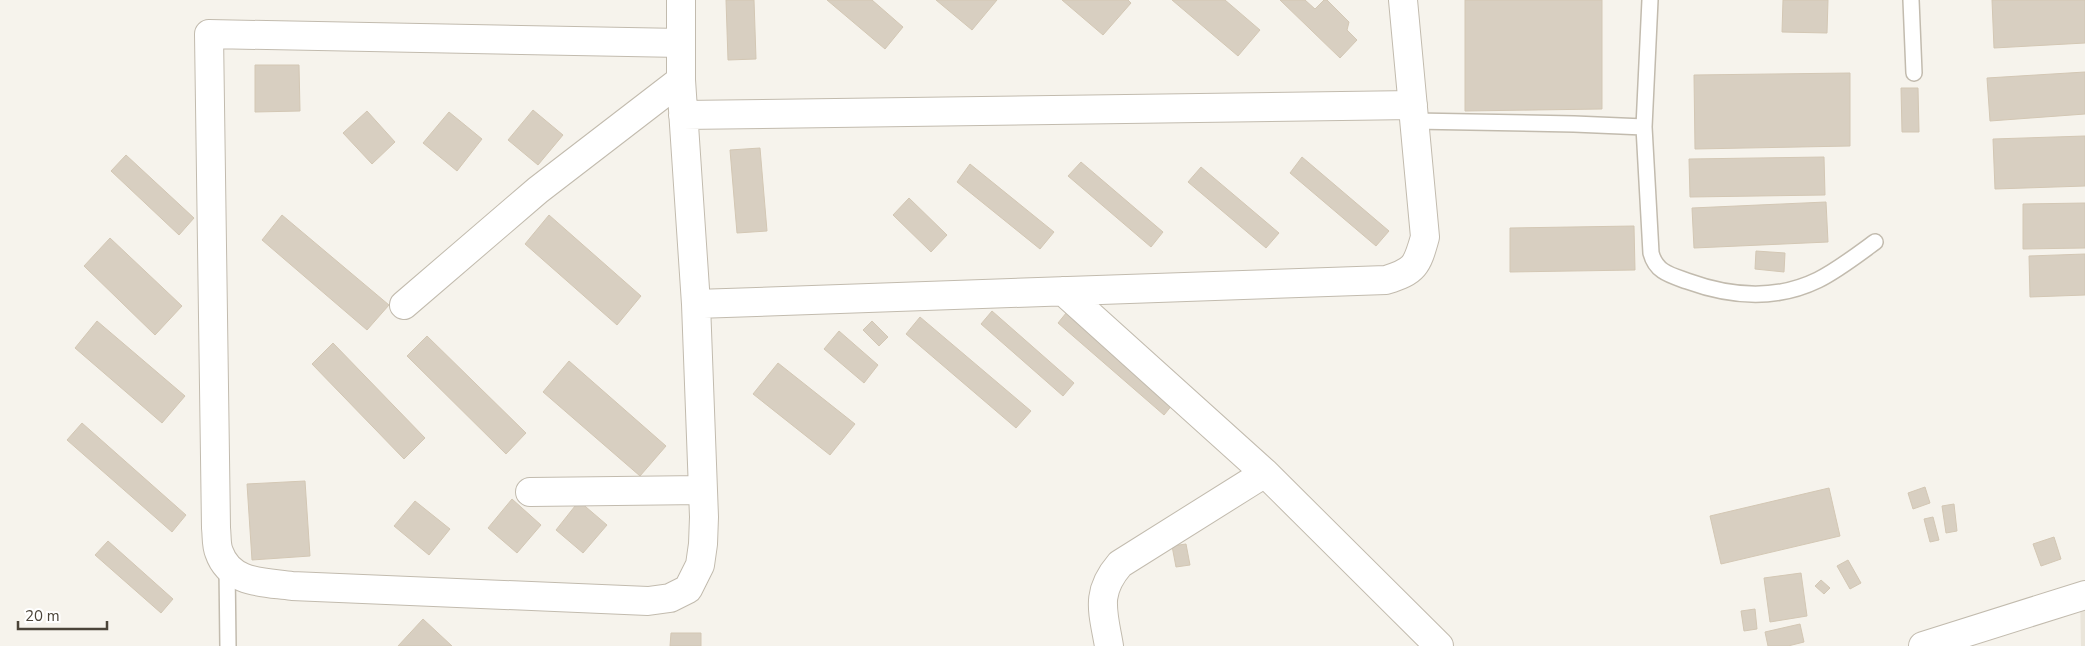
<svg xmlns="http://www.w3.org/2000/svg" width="2085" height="646" font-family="'Nunito Sans',sans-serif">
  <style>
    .residential { fill: #eae5da }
    .building { fill: #d8cfc1; stroke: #d3c7b4 }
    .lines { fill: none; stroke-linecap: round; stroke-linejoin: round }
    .service-casing { stroke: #c2bbae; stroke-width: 18 }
    .minor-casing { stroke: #c2bbae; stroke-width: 30 }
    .service { stroke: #fff; stroke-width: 15 }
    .minor { stroke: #fff; stroke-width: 28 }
  </style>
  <rect width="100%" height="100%" fill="#f6f3ec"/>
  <!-- residential -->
  <path class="residential" d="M 2085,580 L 2085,646 L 2081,646 L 2080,597 L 2081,581 Z"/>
  <!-- building -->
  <path class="building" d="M 726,0 L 754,0 L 756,59 L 728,60 Z
    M 827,0 L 872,0 L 903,27 L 885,49 Z
    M 936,0 L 997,0 L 972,30 Z
    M 1062,0 L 1128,0 L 1131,3 L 1103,35 Z
    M 1172,0 L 1225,0 L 1260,30 L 1238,56 Z
    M 1280,0 L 1305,0 L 1315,9 L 1324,0 L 1327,0 L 1349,22 L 1347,30 L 1357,40 L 1340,58 Z
    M 1465,0 L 1602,0 L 1602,109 L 1465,111 Z
    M 1783,0 L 1828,0 L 1827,33 L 1782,32 Z
    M 1992,0 L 2085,0 L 2085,43 L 1994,48 Z
    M 255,65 L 299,65 L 300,111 L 255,112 Z
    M 2085,72 L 2085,114 L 1990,121 L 1987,78 Z
    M 1850,73 L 1850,146 L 1695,149 L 1694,75 Z
    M 1901,88 L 1918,88 L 1919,132 L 1902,132 Z
    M 533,110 L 563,135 L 538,165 L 508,140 Z
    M 367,111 L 395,142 L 372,164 L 343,133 Z
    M 449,112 L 482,139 L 457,171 L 423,143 Z
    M 2085,136 L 2085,186 L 1995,189 L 1993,139 Z
    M 760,148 L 767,231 L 737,233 L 730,150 Z
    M 126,155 L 194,218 L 179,235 L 111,171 Z
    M 1302,157 L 1389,231 L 1376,246 L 1290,173 Z
    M 1824,157 L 1825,195 L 1690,197 L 1689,159 Z
    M 1081,162 L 1163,232 L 1151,247 L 1068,176 Z
    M 970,164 L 1054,232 L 1040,249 L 957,182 Z
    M 1201,167 L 1279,233 L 1266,248 L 1188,182 Z
    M 909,198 L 947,235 L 931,252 L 893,215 Z
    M 1826,202 L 1828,242 L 1694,248 L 1692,208 Z
    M 2085,203 L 2085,248 L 2023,249 L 2023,204 Z
    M 282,215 L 389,305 L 367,330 L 262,240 Z
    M 549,215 L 641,296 L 617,325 L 525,244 Z
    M 1634,226 L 1635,270 L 1510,272 L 1510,228 Z
    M 110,238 L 182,306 L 155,335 L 84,266 Z
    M 1756,251 L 1785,253 L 1784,272 L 1755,269 Z
    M 2085,254 L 2085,295 L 2030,297 L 2029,256 Z
    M 1071,307 L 1177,399 L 1164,415 L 1058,323 Z
    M 992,311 L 1074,383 L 1063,396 L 981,324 Z
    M 920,317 L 1031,411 L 1016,428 L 906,334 Z
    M 97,321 L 185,396 L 162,423 L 75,348 Z
    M 872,321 L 888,337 L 879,346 L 863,330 Z
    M 839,331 L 878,365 L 864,383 L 824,349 Z
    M 427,336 L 526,433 L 506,454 L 407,356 Z
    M 333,343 L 425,438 L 404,459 L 312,364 Z
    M 569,361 L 666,446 L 640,476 L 543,392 Z
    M 778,363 L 855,424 L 830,455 L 753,394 Z
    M 82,423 L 186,515 L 172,532 L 67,440 Z
    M 305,481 L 310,556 L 252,560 L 247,484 Z
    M 1925,487 L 1930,503 L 1913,509 L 1908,493 Z
    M 1829,488 L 1840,536 L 1721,564 L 1710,516 Z
    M 512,499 L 541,525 L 517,553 L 488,528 Z
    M 415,501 L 450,529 L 429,555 L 394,526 Z
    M 579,501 L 607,525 L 583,553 L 556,530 Z
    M 1954,504 L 1957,531 L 1946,533 L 1942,506 Z
    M 1933,517 L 1939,540 L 1930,542 L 1924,519 Z
    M 2054,537 L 2061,559 L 2041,566 L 2033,544 Z
    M 108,541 L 173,599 L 161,613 L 95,555 Z
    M 1186,544 L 1190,565 L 1176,567 L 1172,546 Z
    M 1848,560 L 1861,583 L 1850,589 L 1837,566 Z
    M 1801,573 L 1807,616 L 1770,622 L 1764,578 Z
    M 1821,580 L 1830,588 L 1824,594 L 1815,586 Z
    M 1755,609 L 1757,629 L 1744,631 L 1741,611 Z
    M 423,619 L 452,646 L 398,646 Z
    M 1800,624 L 1804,642 L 1788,646 L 1768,646 L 1765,632 Z
    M 671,633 L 701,633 L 701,646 L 670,646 Z"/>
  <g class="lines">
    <defs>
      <path id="service" d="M 1650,0 L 1644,127 L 1651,253 C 1656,272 1670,275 1687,281 C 1731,297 1775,301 1818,280 C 1838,270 1857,255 1875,242
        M 1911,0 L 1914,73
        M 1414,121 L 1574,124 L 1644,127
        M 227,567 L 228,646"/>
      <path id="minor" d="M 681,0 L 681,80 L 696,304 L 704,517 L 703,544 L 700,565 L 688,589 L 670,598 L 648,601 L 292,586 C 264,582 230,584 219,552 C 216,545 217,536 216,528 L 209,34 L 681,43
        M 683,115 L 1413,105
        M 1063,291 L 1265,473 L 1439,646
        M 696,304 L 1386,280 C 1415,271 1417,266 1425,237 L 1403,0
        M 404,305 L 538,190 L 681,80
        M 530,492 L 702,490
        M 1109,646 C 1103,611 1095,593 1120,564 L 1265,473
        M 1923,646 L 2085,595"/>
    </defs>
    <!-- service casing -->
    <use href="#service" class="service-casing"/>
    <!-- minor casing -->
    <use href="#minor" class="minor-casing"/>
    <!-- service -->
    <use href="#service" class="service"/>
    <!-- minor -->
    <use href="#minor" class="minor"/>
  </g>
  <!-- scale -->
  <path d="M18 621v8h89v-8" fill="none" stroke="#4b4439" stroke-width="2.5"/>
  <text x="25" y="621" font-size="15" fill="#4b4439" stroke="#ffffff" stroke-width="4" paint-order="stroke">20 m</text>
</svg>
